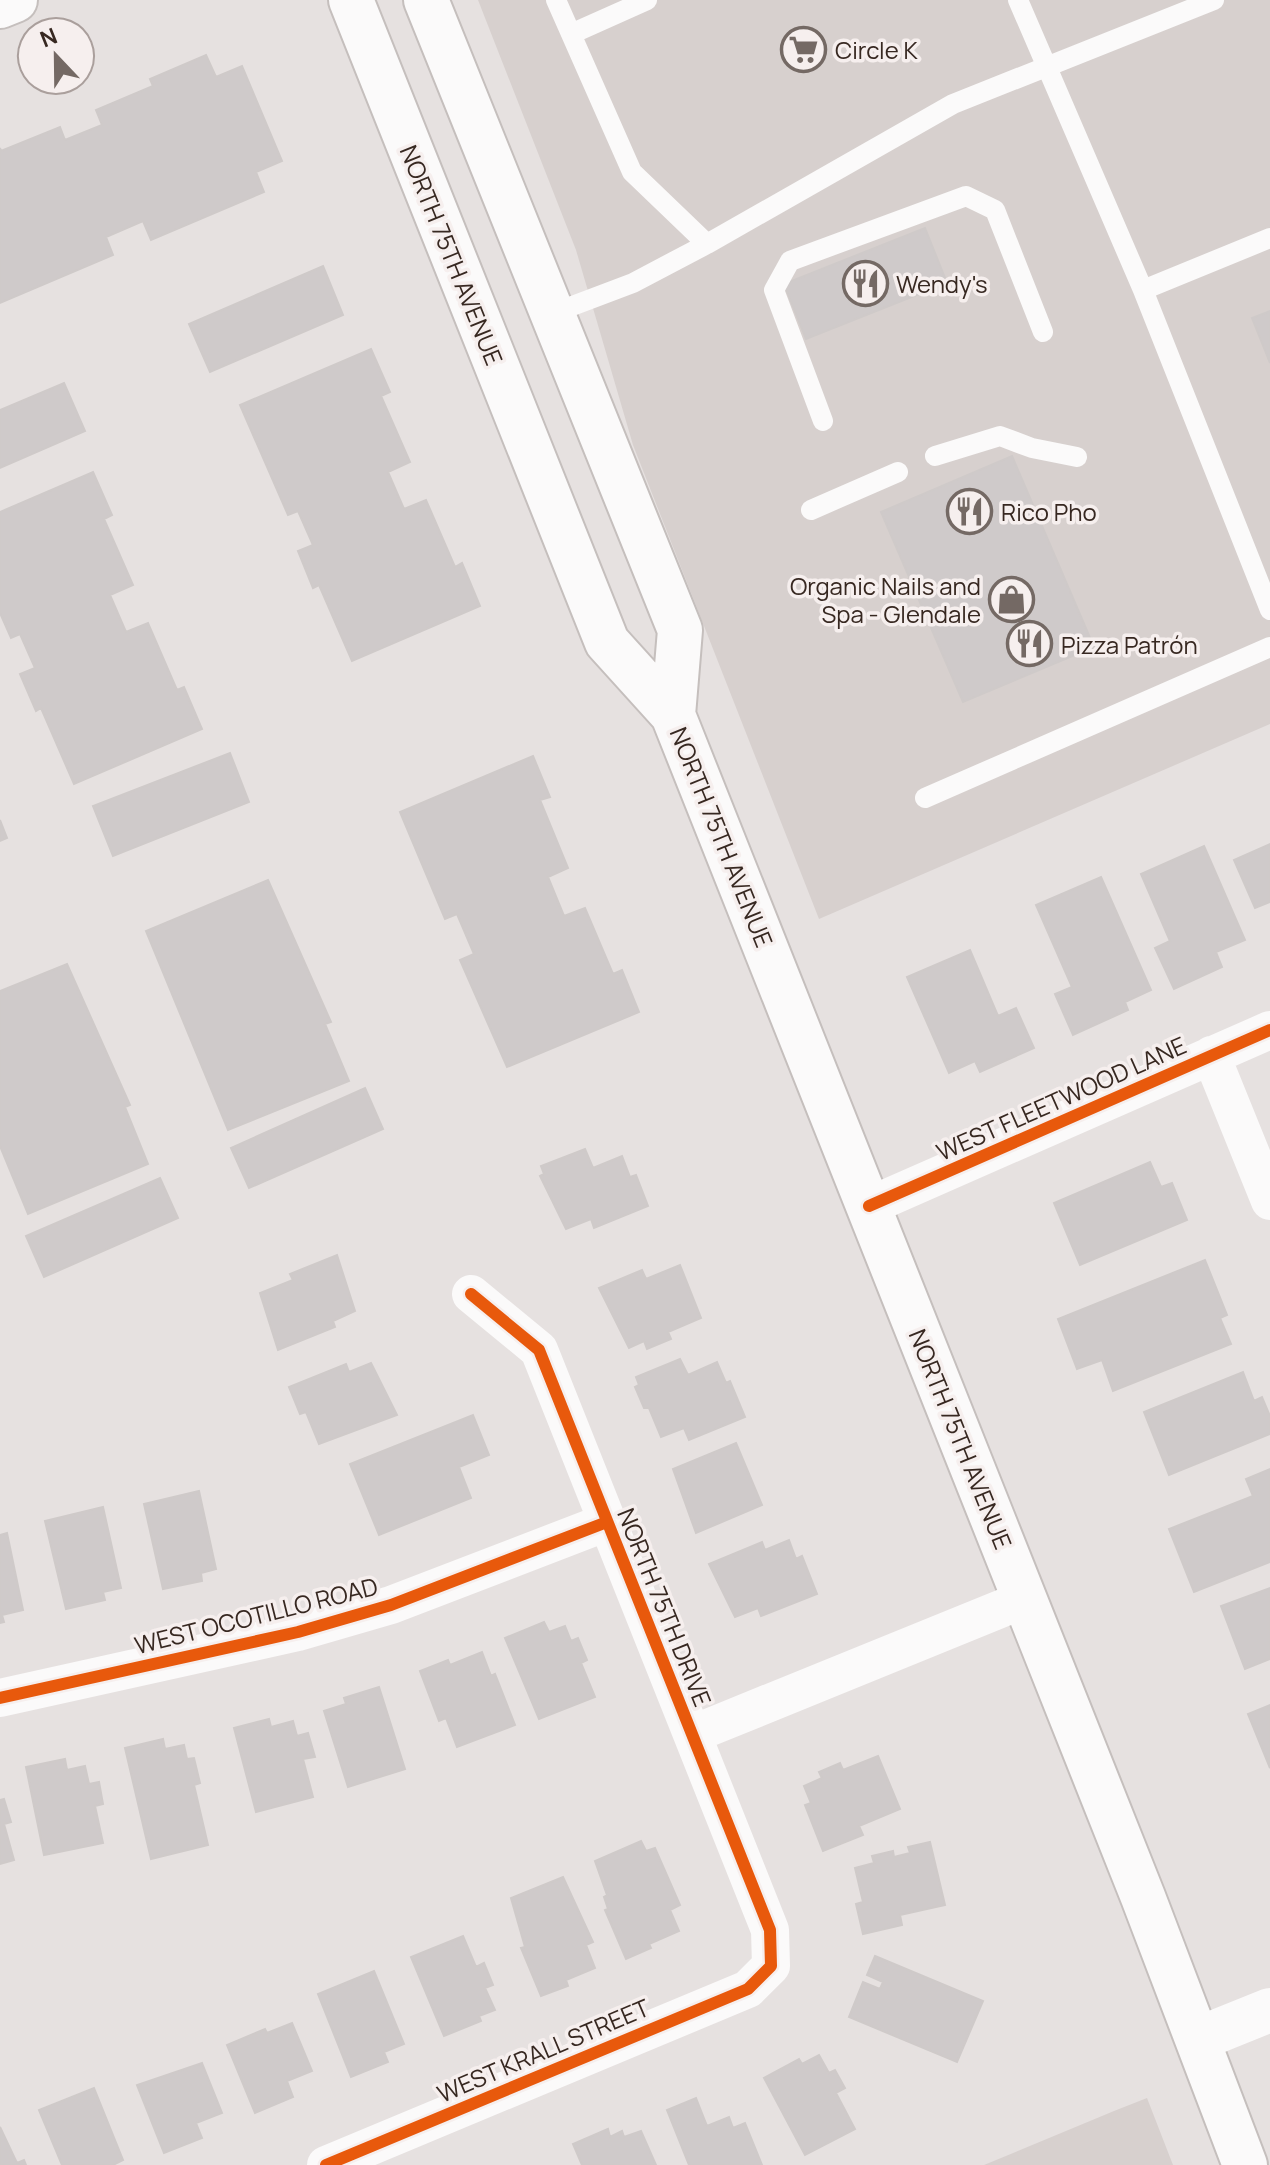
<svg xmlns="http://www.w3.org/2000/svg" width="1270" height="2165" font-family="Manrope,sans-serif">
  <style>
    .built { fill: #d7d0ce }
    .building { fill: #cfcaca; stroke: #cfcac9; stroke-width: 2 }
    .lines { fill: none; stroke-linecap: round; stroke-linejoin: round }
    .secondary-casing { stroke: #c5bfbd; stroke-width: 48 }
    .service { stroke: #fbfafa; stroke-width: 20 }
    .minor { stroke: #fbfafa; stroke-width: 38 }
    .tertiary { stroke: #fbfafa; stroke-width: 44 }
    .secondary { stroke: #fbfafa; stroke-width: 44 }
    .cycleway-casing { stroke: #f6efee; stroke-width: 17 }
    .cycleway { stroke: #e8590c; stroke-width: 12 }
    .labels { text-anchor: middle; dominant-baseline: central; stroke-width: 7; stroke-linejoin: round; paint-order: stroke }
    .poi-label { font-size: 24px; fill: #372821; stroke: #f6efee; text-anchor: start }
    .street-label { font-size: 24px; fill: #372821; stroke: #f6efee }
  </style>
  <rect width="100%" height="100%" fill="#e6e1e0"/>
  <!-- built -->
  <path class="built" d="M 478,0 L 1270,0 L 1270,724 L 819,919 L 633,445 L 576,250 Z
    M 1147,2098 L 1173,2165 L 984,2165 L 1114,2111 Z"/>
  <!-- building -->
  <path class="building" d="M 206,55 L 216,77 L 242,66 L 282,161 L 256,172 L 264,192 L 151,240 L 143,221 L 106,237 L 113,255 L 0,303 L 0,148 L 1,151 L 60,127 L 65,140 L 102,125 L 96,110 L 153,86 L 150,79 Z
    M 925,228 L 947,283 L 806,339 L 784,284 Z
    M 323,266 L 343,315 L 210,372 L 189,324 Z
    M 1270,311 L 1270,363 L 1252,318 Z
    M 371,349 L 390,392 L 381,396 L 410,462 L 388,472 L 404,509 L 426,500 L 455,567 L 462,563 L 480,606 L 352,661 L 319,585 L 313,588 L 298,551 L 313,545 L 298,511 L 288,515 L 240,405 Z
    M 64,383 L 85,431 L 0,468 L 0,410 Z
    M 1012,456 L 1094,647 L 963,702 L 881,512 Z
    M 93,472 L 112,515 L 104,519 L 133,585 L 110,595 L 126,632 L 148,623 L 177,690 L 184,687 L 202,729 L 74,784 L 41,708 L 36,711 L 20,674 L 35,668 L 20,634 L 11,638 L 0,613 L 0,512 Z
    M 230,753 L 249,802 L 113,856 L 93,806 Z
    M 533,756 L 550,797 L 540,800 L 568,868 L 548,877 L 564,916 L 585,908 L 613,974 L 622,970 L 639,1012 L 507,1067 L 460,960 L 474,954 L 457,914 L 445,919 L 400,812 Z
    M 0,820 L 7,838 L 0,841 Z
    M 1270,844 L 1270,902 L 1255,908 L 1234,860 Z
    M 1204,846 L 1245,940 L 1216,952 L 1222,967 L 1174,989 L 1155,948 L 1170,941 L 1141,874 Z
    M 1101,877 L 1151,990 L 1125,1002 L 1128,1010 L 1073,1035 L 1055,994 L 1072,987 L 1036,905 Z
    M 268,880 L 331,1022 L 325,1024 L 349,1081 L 228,1130 L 146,931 Z
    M 970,950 L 998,1016 L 1016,1008 L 1034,1048 L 980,1072 L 975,1061 L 949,1073 L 907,977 Z
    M 67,964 L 130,1105 L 125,1107 L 148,1164 L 28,1214 L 0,1146 L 0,991 Z
    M 365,1088 L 383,1129 L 249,1188 L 231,1148 Z
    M 585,1149 L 593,1168 L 622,1156 L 630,1177 L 636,1175 L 648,1206 L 594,1228 L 591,1219 L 566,1229 L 540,1176 L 544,1174 L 541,1166 Z
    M 1150,1162 L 1161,1187 L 1172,1183 L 1187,1220 L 1080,1265 L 1054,1203 Z
    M 160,1178 L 178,1218 L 44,1277 L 26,1236 Z
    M 337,1255 L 355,1311 L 333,1321 L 335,1327 L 278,1350 L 260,1293 L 293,1280 L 290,1274 Z
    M 1205,1260 L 1227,1315 L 1220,1318 L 1231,1344 L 1113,1391 L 1102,1360 L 1077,1369 L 1058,1319 Z
    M 680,1265 L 701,1318 L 668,1332 L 671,1339 L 647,1349 L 644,1341 L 629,1348 L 599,1288 L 642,1270 L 646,1279 Z
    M 680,1359 L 688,1375 L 717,1362 L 726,1383 L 730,1381 L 745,1417 L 689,1440 L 684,1428 L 661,1437 L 649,1408 L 644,1408 L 635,1387 L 639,1385 L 636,1377 Z
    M 371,1363 L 397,1415 L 319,1444 L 306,1412 L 300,1414 L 289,1387 L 346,1364 L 349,1372 Z
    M 1243,1372 L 1254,1401 L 1262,1397 L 1270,1416 L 1270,1434 L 1169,1475 L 1144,1412 Z
    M 473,1415 L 489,1455 L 459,1467 L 471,1498 L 379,1535 L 350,1464 Z
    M 736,1443 L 762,1505 L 696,1533 L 673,1469 Z
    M 1270,1469 L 1270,1562 L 1194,1592 L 1169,1529 L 1253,1496 L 1246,1479 Z
    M 199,1491 L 216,1569 L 201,1573 L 202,1581 L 163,1589 L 144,1504 Z
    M 103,1507 L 121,1588 L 103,1592 L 105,1600 L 66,1609 L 45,1521 Z
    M 7,1533 L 23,1610 L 2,1615 L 4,1622 L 0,1623 L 0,1535 Z
    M 789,1540 L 796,1559 L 802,1556 L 817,1594 L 761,1616 L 758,1608 L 735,1617 L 709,1564 L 762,1542 L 765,1550 Z
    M 1270,1588 L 1270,1659 L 1245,1669 L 1221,1606 Z
    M 544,1622 L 549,1632 L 565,1626 L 571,1641 L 578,1638 L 587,1660 L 581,1663 L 595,1697 L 539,1719 L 505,1638 Z
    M 482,1652 L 491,1676 L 495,1674 L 515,1725 L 457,1747 L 446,1718 L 439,1721 L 420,1671 L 448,1660 L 450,1665 Z
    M 379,1687 L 405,1769 L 348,1787 L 324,1711 L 346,1704 L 344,1698 Z
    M 1270,1705 L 1270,1768 L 1248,1714 Z
    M 269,1719 L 271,1727 L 293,1721 L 297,1736 L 308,1733 L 315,1757 L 303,1759 L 313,1797 L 256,1812 L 234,1728 Z
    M 163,1739 L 165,1749 L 184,1745 L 187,1759 L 194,1758 L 200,1783 L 194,1785 L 208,1845 L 151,1859 L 125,1748 Z
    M 878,1756 L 900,1809 L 859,1826 L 863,1835 L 823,1851 L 805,1805 L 811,1803 L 804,1786 L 822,1778 L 819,1772 L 840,1763 L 843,1770 Z
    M 65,1759 L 67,1770 L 85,1766 L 89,1784 L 99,1782 L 103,1804 L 95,1806 L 103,1843 L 44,1855 L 26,1767 Z
    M 4,1799 L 11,1822 L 4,1824 L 14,1860 L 0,1864 L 0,1800 Z
    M 641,1841 L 646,1851 L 655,1848 L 680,1905 L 670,1910 L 679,1931 L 649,1944 L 651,1948 L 626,1959 L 605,1910 L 608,1909 L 604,1897 L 607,1895 L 595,1861 Z
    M 930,1842 L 945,1905 L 900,1915 L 902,1925 L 863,1934 L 856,1904 L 863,1902 L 855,1868 L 874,1863 L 872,1856 L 893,1851 L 894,1857 L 910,1853 L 908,1847 Z
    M 563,1877 L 593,1942 L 586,1945 L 595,1968 L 566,1980 L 568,1986 L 541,1996 L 521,1948 L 525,1947 L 511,1898 Z
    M 463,1936 L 476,1967 L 484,1963 L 493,1985 L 485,1988 L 495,2010 L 479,2016 L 481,2021 L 444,2036 L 411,1957 Z
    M 875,1956 L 983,2001 L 957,2062 L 849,2017 L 863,1982 L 880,1989 L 883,1982 L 867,1975 Z
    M 374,1971 L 404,2044 L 384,2052 L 388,2062 L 351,2077 L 318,1994 Z
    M 292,2023 L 312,2071 L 287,2081 L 293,2097 L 255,2113 L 227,2045 L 265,2029 L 267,2033 Z
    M 819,2055 L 829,2073 L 835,2070 L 845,2088 L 836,2093 L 855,2129 L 805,2155 L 764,2078 L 799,2059 L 802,2064 Z
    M 202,2063 L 222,2113 L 196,2123 L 202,2138 L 164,2153 L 137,2085 Z
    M 94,2088 L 123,2160 L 113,2165 L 62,2165 L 39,2110 Z
    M 696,2098 L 707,2126 L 729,2117 L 733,2128 L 745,2123 L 762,2165 L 689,2165 L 667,2110 Z
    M 0,2127 L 17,2163 L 24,2160 L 26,2165 L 0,2165 Z
    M 608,2129 L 610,2137 L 622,2131 L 624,2137 L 641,2131 L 656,2165 L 582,2165 L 573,2144 Z"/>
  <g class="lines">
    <defs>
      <path id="secondary" d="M 351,0 L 607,642 L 673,715 L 1143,1897 L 1245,2165
        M 426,0 L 680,630 L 673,715
        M 0,6 L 15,0"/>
    </defs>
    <!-- secondary casing -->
    <use href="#secondary" class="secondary-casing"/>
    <!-- service -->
    <path class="service" d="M 556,0 L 632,172 L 707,244
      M 1018,0 L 1143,290 L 1270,610
      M 571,34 L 647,0
      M 1143,290 L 1270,238
      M 551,314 L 633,283 L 707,244 L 953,104 L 1214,0
      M 823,421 L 774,290 L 790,261 L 966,196 L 995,210 L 1043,332
      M 935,456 L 1000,436 L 1032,448 L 1077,457
      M 811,510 L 898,472
      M 925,798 L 1270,647"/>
    <!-- minor -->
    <path class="minor" d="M 1211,1055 L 1270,1201
      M 869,1206 L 1270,1030
      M 0,1698 L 298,1632 L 391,1605 L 607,1522
      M 693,1734 L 1025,1599
      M 326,2165 L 748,1989 L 771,1966 L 770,1930 L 539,1350 L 471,1294"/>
    <!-- tertiary -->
    <path class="tertiary" d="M 1198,2039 L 1270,2010"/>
    <!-- secondary -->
    <use href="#secondary" class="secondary"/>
    <defs>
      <path id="cycleway" d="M 869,1206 L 1270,1030
        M 0,1698 L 298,1632 L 391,1605 L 607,1522
        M 326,2165 L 748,1989 L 771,1966 L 770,1930 L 539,1350 L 471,1294"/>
    </defs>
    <!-- cycleway casing -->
    <use href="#cycleway" class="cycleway-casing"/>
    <!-- cycleway -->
    <use href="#cycleway" class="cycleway"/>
  </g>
  <!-- icons -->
  <defs>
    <symbol id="supermarket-ring" viewBox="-11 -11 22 22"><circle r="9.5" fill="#f6efee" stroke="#746964" stroke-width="1.5"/><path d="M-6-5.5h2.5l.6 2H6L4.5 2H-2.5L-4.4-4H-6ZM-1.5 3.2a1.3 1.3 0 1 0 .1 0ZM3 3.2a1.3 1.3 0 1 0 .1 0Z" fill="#746964"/></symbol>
    <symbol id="restaurant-ring" viewBox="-11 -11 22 22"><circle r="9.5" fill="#f6efee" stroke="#746964" stroke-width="1.5"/><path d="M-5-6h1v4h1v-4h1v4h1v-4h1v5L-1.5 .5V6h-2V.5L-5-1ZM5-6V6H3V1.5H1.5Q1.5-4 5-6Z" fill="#746964"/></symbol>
    <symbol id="shop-ring" viewBox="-11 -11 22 22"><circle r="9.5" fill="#f6efee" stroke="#746964" stroke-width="1.5"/><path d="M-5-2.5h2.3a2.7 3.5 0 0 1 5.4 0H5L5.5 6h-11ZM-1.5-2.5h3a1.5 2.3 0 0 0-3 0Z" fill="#746964"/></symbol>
  </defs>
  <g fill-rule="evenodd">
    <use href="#supermarket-ring" x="778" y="24" width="51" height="51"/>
    <use href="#restaurant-ring" x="840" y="258" width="51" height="51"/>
    <use href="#restaurant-ring" x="944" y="486" width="51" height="51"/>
    <use href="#shop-ring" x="986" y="574" width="51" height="51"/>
    <use href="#restaurant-ring" x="1004" y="618" width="51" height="51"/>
  </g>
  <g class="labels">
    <!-- poi labels -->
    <g class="poi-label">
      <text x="835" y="49">Circle K</text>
      <text x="896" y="283">Wendy's</text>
      <text x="1001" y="511">Rico Pho</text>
      <text x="981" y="585" text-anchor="end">Organic Nails and<tspan x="981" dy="28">Spa - Glendale</tspan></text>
      <text x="1061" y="644">Pizza Patrón</text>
    </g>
    <!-- street labels -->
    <g class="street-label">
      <text transform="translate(452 255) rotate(68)">NORTH 75TH AVENUE</text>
      <text transform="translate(722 837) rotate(68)">NORTH 75TH AVENUE</text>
      <text transform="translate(1061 1098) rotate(-24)">WEST FLEETWOOD LANE</text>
      <text transform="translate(961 1439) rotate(68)">NORTH 75TH AVENUE</text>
      <text transform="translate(665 1607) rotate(68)">NORTH 75TH DRIVE</text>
      <text transform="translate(256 1615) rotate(-14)">WEST OCOTILLO ROAD</text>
      <text transform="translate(543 2050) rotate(-23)">WEST KRALL STREET</text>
    </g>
  </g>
  <!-- north arrow -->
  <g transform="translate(56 56) rotate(338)"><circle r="38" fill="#f6efee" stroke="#aa9f9c" stroke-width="2"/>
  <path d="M0-6L14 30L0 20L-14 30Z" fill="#746964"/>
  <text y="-12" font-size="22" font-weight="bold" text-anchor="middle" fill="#372821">N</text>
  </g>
</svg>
